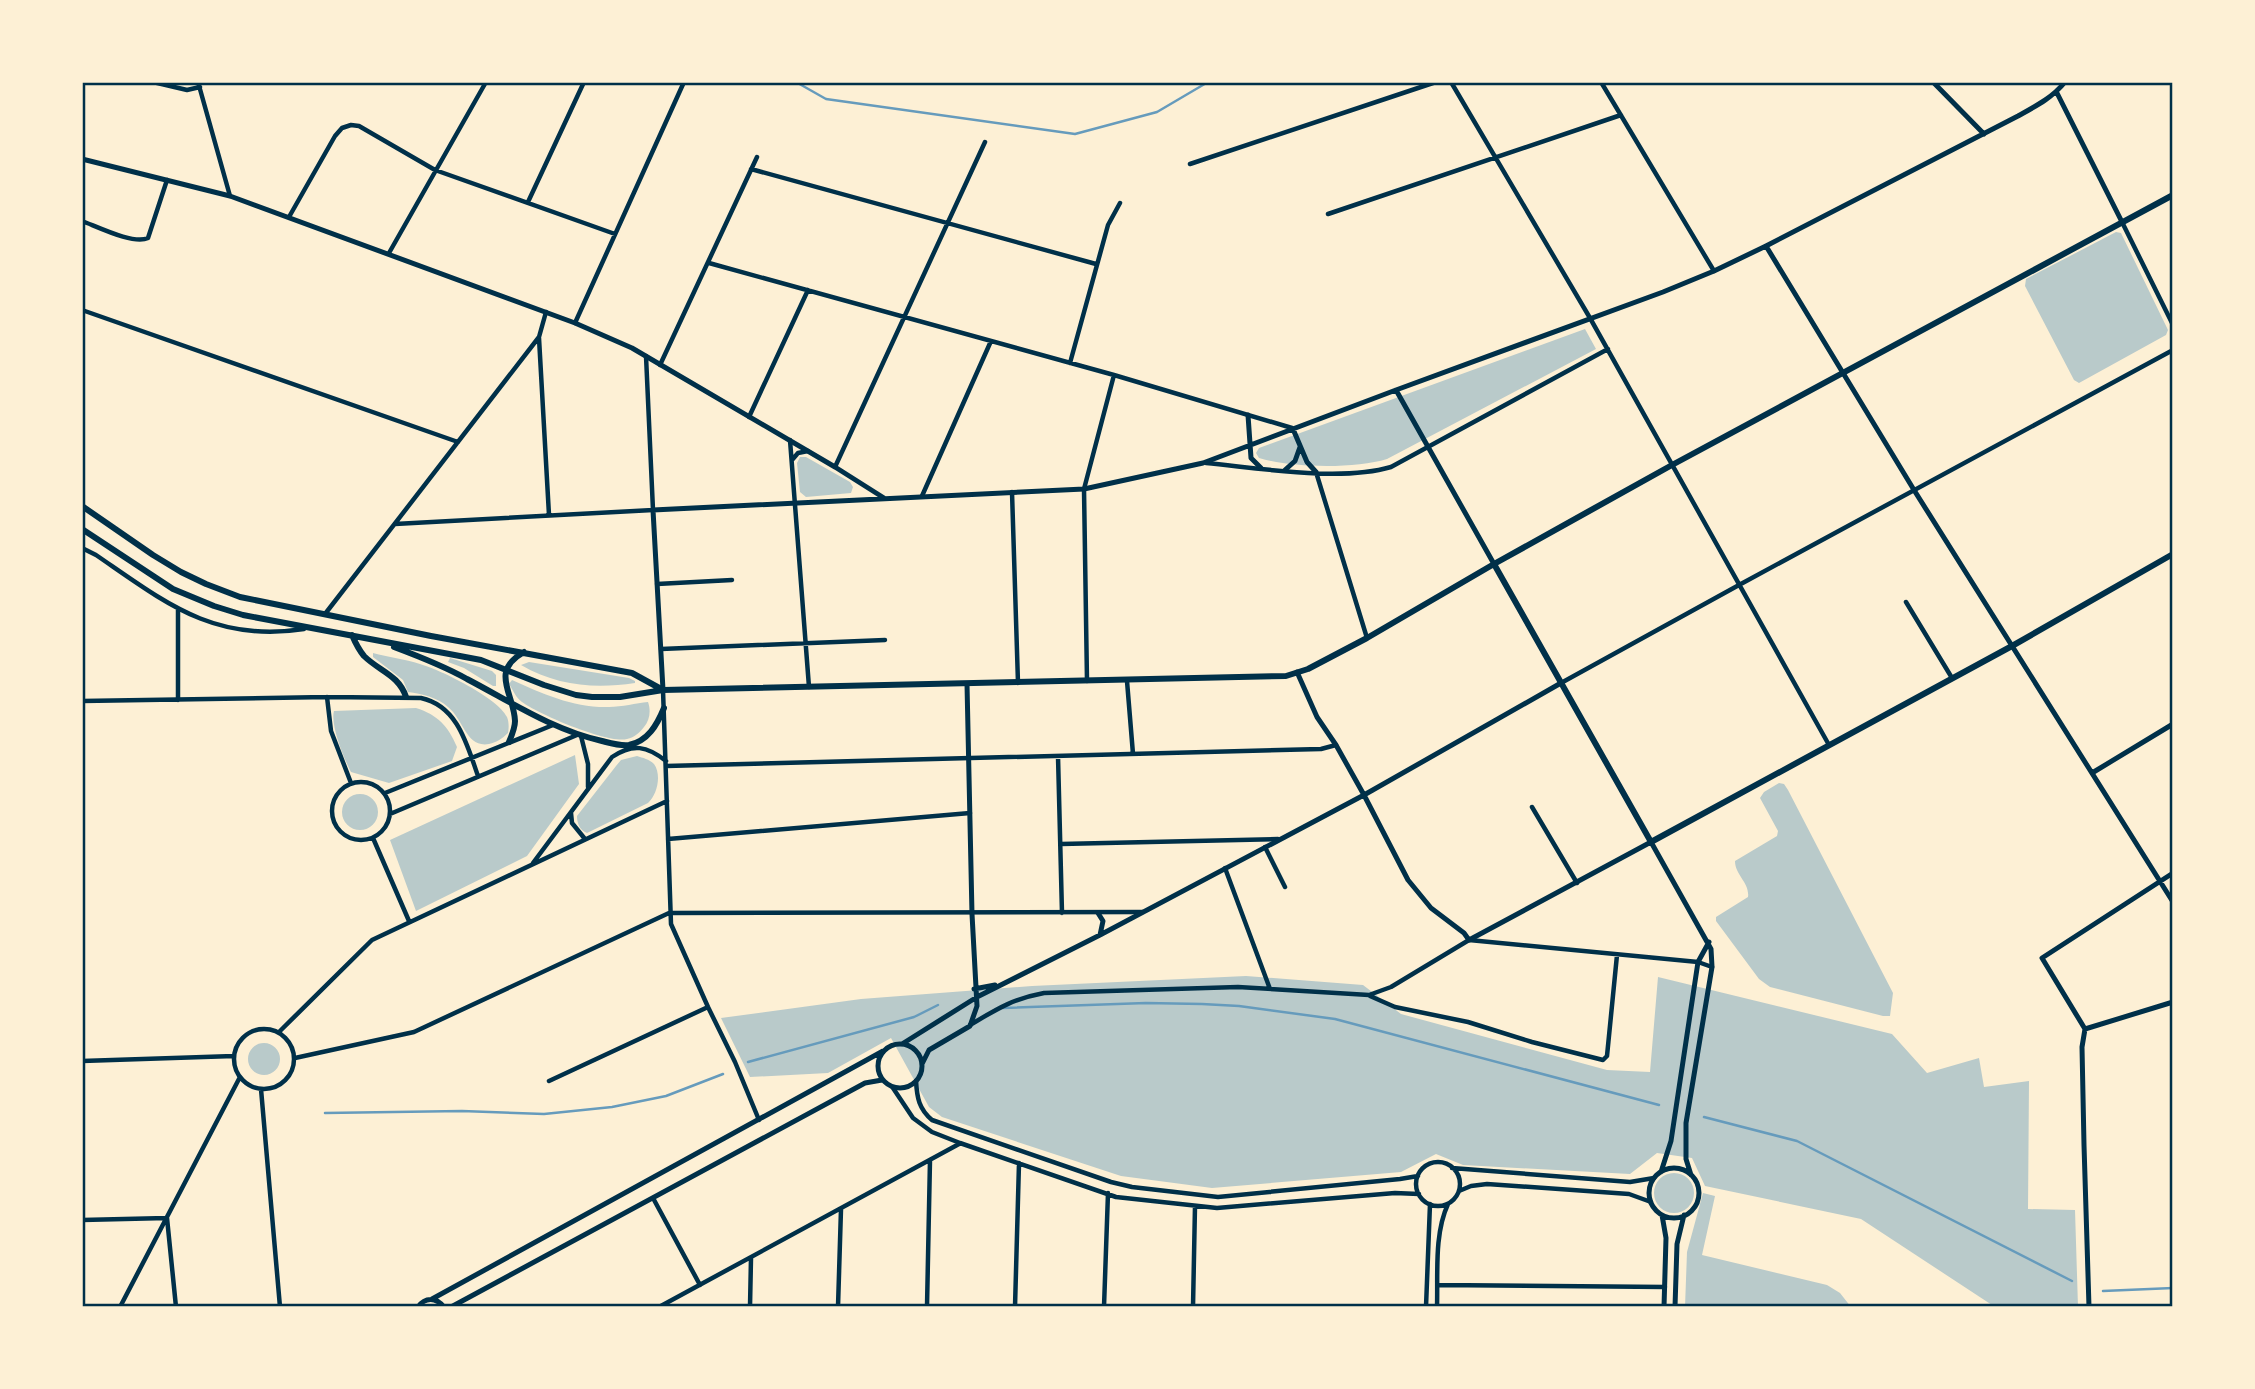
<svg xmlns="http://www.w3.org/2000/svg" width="2255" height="1389" font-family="Commissioner,sans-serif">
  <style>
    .green { fill: #b9caca }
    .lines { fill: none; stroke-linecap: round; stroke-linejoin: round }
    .stream { stroke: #669bbc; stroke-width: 2.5 }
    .minor { stroke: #003049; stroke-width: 4.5 }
    .tertiary { stroke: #003049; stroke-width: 5 }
    .secondary { stroke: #003049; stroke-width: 6 }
    .neatline { fill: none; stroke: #003049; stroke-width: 2.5 }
  </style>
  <rect width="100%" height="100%" fill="#fdf0d5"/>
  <!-- green -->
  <path class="green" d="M 2116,232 L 2121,233 L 2168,330 L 2166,335 L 2079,383 L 2074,380 L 2025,286 L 2026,279 Z
    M 1585,329 L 1596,349 L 1387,459 C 1355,469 1291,468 1259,458 L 1256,453 L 1259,448 Z
    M 800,457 L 806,457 L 850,482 L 853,487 L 851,493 L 806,497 L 800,492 L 797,463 Z
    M 373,653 C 388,657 405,659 420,664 C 441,670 498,698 507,717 C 509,722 509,728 508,733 C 502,739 497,742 489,744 C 466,748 464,720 448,707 C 437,697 422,694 408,692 L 403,680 L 373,657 Z
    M 450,658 L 492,671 L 496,675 L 496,686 L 493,686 L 464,668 L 448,662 Z
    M 529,662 L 629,678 L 635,681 L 635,683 C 595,689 557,686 521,665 Z
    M 512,680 C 543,694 574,708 609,707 C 622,707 636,703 648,702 C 651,710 650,720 644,727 C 639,733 635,737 627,739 C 608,744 538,714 522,702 C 516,698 513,690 509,684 Z
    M 416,708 C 438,715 448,726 457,747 L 452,761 L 389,783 L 351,772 C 344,759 330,724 334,711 Z
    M 575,755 L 579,784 L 527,856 L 416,911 L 390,840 Z
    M 637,756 C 643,758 649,759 654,764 C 662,775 657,795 648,803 L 587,833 C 580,830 577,824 577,816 L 616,766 L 621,760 Z
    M 1779,783 L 1784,784 L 1788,790 L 1893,993 L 1890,1016 L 1883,1016 L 1770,987 L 1759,979 L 1716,921 L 1716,917 L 1748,897 C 1750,883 1735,875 1735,861 L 1777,836 L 1778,831 L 1760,798 L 1764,792 Z
    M342 812a18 18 0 1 1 36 0a18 18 0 1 1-36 0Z
    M 1246,976 L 1363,985 L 1401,1014 L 1607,1070 L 1650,1072 L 1658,977 L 1892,1034 L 1927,1073 L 1979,1058 L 1984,1087 L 2029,1081 L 2028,1209 L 2075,1210 L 2078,1307 L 1995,1307 L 1861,1219 L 1705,1186 L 1692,1158 L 1657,1153 L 1630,1174 L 1463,1165 L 1436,1154 L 1401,1172 L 1212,1188 L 1121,1176 L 942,1117 L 929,1107 L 891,1038 L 828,1073 L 750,1077 L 721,1018 L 861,999 L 1032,986 Z
    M248 1059a16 16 0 1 1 32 0a16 16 0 1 1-32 0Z
    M1654 1193a20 20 0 1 1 40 0a20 20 0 1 1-40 0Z
    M 1703,1193 L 1715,1196 L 1702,1255 L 1827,1285 L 1840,1293 L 1851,1307 L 1685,1307 L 1687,1252 Z"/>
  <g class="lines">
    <!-- stream -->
    <path class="stream" d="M 796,82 L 826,99 L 1075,134 L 1157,112 L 1208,82
      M 1003,1008 L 1146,1003 L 1202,1004 L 1239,1006 L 1335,1019 L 1659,1105
      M 748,1062 L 914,1017 L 938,1005
      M 325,1113 L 462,1111 L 544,1114 L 612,1107 L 666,1096 L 723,1074
      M 1704,1117 L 1797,1141 L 2072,1281
      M 2103,1291 L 2173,1288"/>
    <!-- minor -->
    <path class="minor" d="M 153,82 L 187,90 L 200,87
      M 198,82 L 230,196
      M 1451,82 L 1590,318 L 1829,745
      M 1601,82 L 1714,271
      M 1190,164 L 1436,82
      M 751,169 L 1096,264
      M 528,202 L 584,82
      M 1328,214 L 1621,115
      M 289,217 L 335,136 L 342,128 L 351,125 L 359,126 L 435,170 L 615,234
      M 82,221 C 98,227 134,245 148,238 L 167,180
      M 2122,222 L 2173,325
      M 389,253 L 486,82
      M 709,263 L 1114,375 L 1292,428
      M 82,310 L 458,442
      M 575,323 L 684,82
      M 539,338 L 549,515
      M 1070,363 L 1108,225 L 1120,203
      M 660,365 L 757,157
      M 749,417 L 808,290
      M 790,440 L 809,687
      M 792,460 L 798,453 L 808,451
      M 1206,463 C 1259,468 1340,482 1391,467 L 1608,349
      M 835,467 L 985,142
      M 1316,472 L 1367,638
      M 1012,492 L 1018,683
      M 922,496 L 991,341
      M 395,524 L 653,510 L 646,356
      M 82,548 L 96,555 C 166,603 214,643 304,629
      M 657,584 L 732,580
      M 1906,602 L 1952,678
      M 325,614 L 539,337 L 546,312
      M 661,649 L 885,640
      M 1087,681 L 1084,489 L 1114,375
      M 1127,681 L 1133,754
      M 1561,683 L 1739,585 L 2173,350
      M 663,690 L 671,924 L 708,1007 L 735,1062 L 759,1120
      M 327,697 L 331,731 L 351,783
      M 178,700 L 178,610
      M 82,701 L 327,697 L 421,698 C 458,706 467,745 478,776
      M 581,736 L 588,764 L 588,787
      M 1058,756 L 1062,913
      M 666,766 L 1321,749 L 1336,745
      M332 811a29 29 0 1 1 58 0a29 29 0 1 1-58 0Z
      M 385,793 L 553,725
      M 1532,807 L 1577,883
      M 571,813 L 572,823 L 585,839
      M 390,814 L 577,735
      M 373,838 L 409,921
      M 668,839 L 970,813
      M 1061,844 L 1278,839
      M 1265,847 L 1285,887
      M 533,863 L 612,757 C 633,743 647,746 666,761
      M 1225,868 L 1270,989
      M 1370,996 L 1395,1007 L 1468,1022 L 1532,1042 L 1603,1060 L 1607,1056 L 1617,955
      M 970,1025 C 997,1009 1012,999 1044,993 L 1238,987 L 1369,995 L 1391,987 L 1469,940 L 1698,962 L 1712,967
      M234 1059a30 30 0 1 1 60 0a30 30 0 1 1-60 0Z
      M 279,1032 L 372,940 L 667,801
      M 295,1058 L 414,1032 L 669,913 L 1143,912
      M 82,1061 L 234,1056
      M 549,1081 L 708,1007
      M 916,1081 C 917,1098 919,1109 932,1120 L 1111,1182 L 1132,1187 L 1218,1197 L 1400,1179 L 1418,1176
      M 893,1088 L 913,1118 L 932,1132 L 960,1143 L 1116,1197 L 1217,1208 L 1395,1193 L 1419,1194
      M 261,1089 L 280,1307
      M1416 1184a22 22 0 1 1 44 0a22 22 0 1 1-44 0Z
      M 1452,1168 L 1630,1182 L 1654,1178
      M 1459,1191 L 1471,1186 L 1487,1184 L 1629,1194 L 1651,1202
      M 653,1198 L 700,1285
      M 82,1220 L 167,1218 L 176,1307
      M 1438,1285 L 1665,1287
      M 120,1307 L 240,1077
      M 659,1307 L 959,1144
      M 750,1307 L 751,1258
      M 838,1307 L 841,1209
      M 927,1307 L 930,1160
      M 1015,1307 L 1019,1163
      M 1104,1307 L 1108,1193
      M 1193,1307 L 1195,1206
      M 1426,1307 L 1430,1204
      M 1437,1307 C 1438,1274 1434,1234 1448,1204"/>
    <!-- tertiary -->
    <path class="tertiary" d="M 1933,82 L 1984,134
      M 2057,93 L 2122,222
      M 82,159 L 230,196 L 575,323 L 632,348 L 835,467 L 884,498
      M 1766,246 L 1914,490 L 2173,902
      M 1396,390 L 1494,564
      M 1248,415 L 1251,458 L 1261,468
      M 1293,429 L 1307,462 L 1316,472
      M 1285,470 L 1295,461 L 1300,447
      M 1297,672 L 1317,717 L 1336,745 L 1364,795 L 1408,880 L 1431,908 L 1464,933 L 1469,940 L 1651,842 L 1711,949 L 1712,967 L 1686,1123 L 1686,1159 L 1691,1175
      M 663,690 L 653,510 L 1084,489 L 1203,463 L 1396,390 L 1663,292 L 1714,271 L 1766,246 L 2018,116 C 2036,106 2052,98 2065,82
      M 2092,773 L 2173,724
      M 1098,913 L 1103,921 L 1100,935
      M 974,989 L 995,985
      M 2085,1029 L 2173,1002
      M878 1066a22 22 0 1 1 44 0a22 22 0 1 1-44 0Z
      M 902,1044 L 977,997 L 1100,935 L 1364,795 L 1561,683
      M 922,1064 L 929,1050 L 970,1026 L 977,1006 L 972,914 L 967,684
      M1649 1193a25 25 0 1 1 50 0a25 25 0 1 1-50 0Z
      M 1661,1172 L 1671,1141 L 1698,962 L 1709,942
      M 1662,1215 L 1666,1238 L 1664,1307
      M 432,1299 L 883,1051
      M 418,1307 C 425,1297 436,1297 444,1307
      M 451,1307 L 865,1083 L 882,1080
      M 1675,1307 L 1677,1244 L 1684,1215
      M 2089,1307 L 2084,1145 L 2082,1047 L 2085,1029 L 2042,958 L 2173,873"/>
    <!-- secondary -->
    <path class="secondary" d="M 82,506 L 153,555 L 181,572 L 206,584 L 240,597 L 431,636 L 632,673 L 663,690
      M 82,529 L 173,589 L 214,606 L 243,615 L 481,660 L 544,685 L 576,695 L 592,697 L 620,697 L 663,690 L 1286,676 L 1308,669 L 1367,638 L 1494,564 L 1672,465 L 2173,195
      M 1494,564 L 1651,842 L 2012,646 L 2173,554
      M 352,635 C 355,642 359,650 364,656 C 379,671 399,675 406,697
      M 394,647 C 418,656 444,666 467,679 C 511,702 553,730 602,741 C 610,743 620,746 629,745 C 648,741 657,725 664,708
      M 509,742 C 512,735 515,728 515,721 C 514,693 489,672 524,652"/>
  </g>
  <!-- border -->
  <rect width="2255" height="1389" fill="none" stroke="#fdf0d5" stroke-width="168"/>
  <rect x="84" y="84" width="2087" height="1221" class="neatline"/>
</svg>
